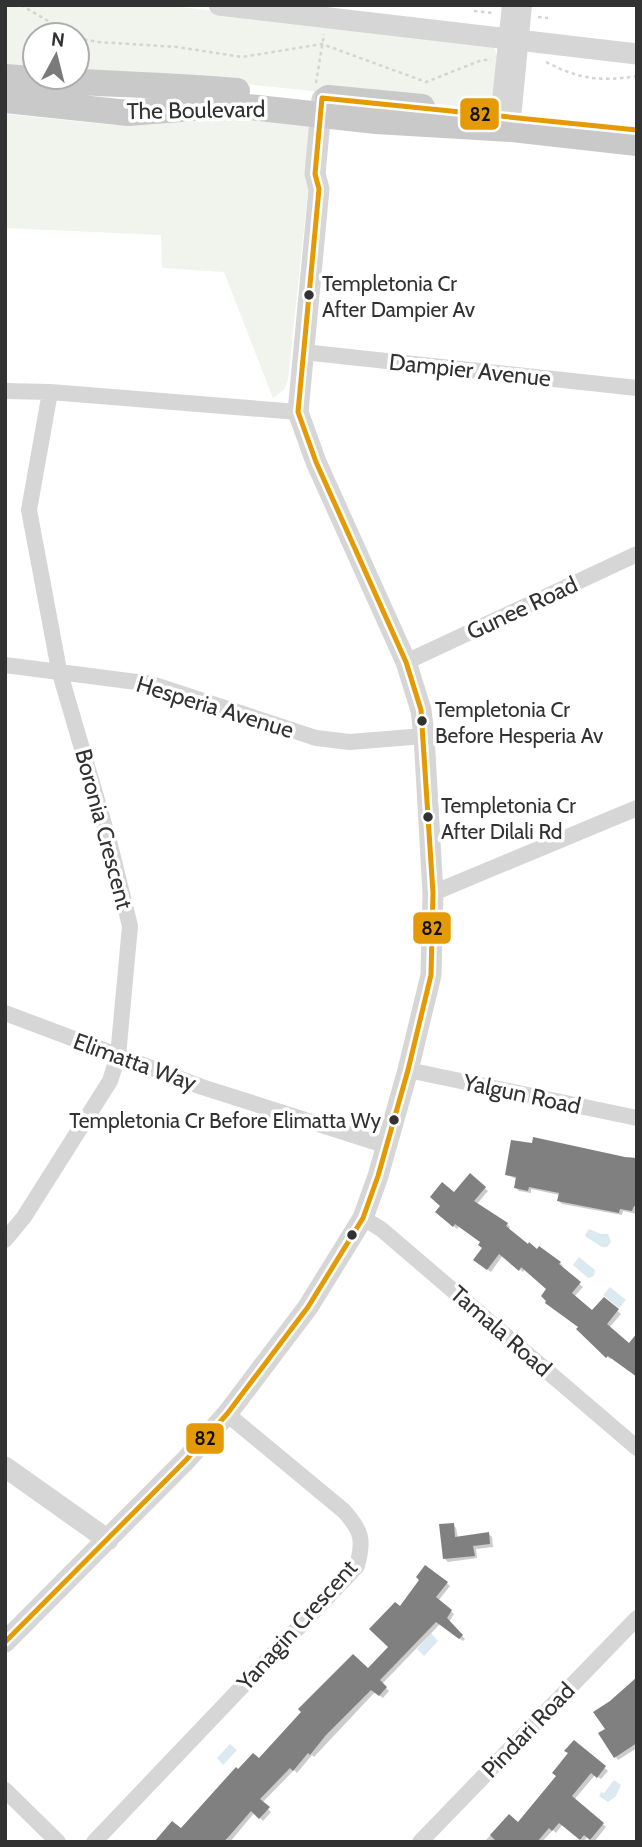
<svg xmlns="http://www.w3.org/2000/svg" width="642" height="1847" font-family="Cabin,sans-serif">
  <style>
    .green { fill: #f1f3ed }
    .water { fill: #dbeaf0 }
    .shadow { fill: #0003 }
    .building { fill: #808080 }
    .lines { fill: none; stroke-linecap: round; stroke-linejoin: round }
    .path { stroke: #d4d4d4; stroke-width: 2.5; stroke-dasharray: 3.5 3.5; stroke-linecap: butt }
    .minor { stroke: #d6d6d6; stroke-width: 16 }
    .tertiary { stroke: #d6d6d6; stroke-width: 21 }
    .primary { stroke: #c9c9c9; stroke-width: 26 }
    .bus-1-casing { stroke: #fff; stroke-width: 10 }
    .bus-1 { stroke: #e39a05; stroke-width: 5 }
    .bus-dot { fill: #323232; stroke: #fff; stroke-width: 2.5 }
    .labels { text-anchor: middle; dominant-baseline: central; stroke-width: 7; stroke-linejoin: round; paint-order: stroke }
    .bus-label { font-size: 21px; fill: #323232; stroke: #fff; text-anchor: start }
    .street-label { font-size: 23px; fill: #323232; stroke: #fff }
    .line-badge { stroke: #fff; stroke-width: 2.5 }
    .pale-badge-label { font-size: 19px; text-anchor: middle; font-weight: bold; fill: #111 }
  </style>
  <rect width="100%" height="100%" fill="#fff"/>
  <!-- green -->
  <path class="green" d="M 5,5 L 162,5 L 478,40 L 494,47 C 502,66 500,91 484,106 L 467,107 L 197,79 L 77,70 L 77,35 L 35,35 L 35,67 L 5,65 Z
    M 231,113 L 309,124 L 313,144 L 288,379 L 284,390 L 273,398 L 224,272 L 162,268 L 161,235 L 5,228 L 5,114 L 112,125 Z"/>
  <!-- water -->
  <path class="water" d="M 589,1229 L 601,1234 L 608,1234 L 611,1242 L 607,1247 L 602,1247 L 586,1237 L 585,1235 Z
    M 579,1257 L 595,1270 L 594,1276 L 588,1278 L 573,1265 Z
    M 610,1287 L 626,1300 L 619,1308 L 603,1295 Z
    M 431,1633 L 438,1641 L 424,1656 L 417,1649 Z
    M 230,1744 L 237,1750 L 223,1765 L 217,1758 Z
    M 614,1780 L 621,1785 L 616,1796 L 608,1802 L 599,1796 L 601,1792 L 604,1793 Z"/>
  <!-- shadow -->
  <path class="shadow" d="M 637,1160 L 637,1214 L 623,1211 L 622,1215 L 562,1204 L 559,1201 L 560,1195 L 531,1189 L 531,1193 L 519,1191 L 516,1188 L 517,1179 L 507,1175 Z
    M 470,1175 L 488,1191 L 476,1205 L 507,1224 L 510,1227 L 508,1230 L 528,1247 L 530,1245 L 537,1251 L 539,1249 L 560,1263 L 563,1266 L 561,1268 L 583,1287 L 574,1297 L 593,1313 L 604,1299 L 621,1314 L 609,1328 L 629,1345 L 637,1337 L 637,1376 L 612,1358 L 610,1359 L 578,1329 L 580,1327 L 550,1305 L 543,1296 L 549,1289 L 525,1269 L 523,1272 L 503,1255 L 491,1272 L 475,1260 L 484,1248 L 481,1245 L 482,1243 L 459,1226 L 457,1229 L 441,1215 L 438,1212 L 442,1206 L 432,1197 L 443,1185 L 454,1195 Z
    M 453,1524 L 456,1528 L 458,1538 L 489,1534 L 492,1537 L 493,1547 L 476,1549 L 477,1558 L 448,1562 L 445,1559 Z
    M 447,1583 L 450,1586 L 438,1601 L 454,1614 L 449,1622 L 465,1639 L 463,1641 L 440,1624 L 382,1684 L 389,1691 L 383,1698 L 375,1692 L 314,1757 L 312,1755 L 297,1773 L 294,1770 L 262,1803 L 271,1812 L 263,1821 L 255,1812 L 230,1842 L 219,1833 L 181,1831 L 259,1761 L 368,1670 L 391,1647 L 400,1609 Z
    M 611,1703 L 637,1734 L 637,1748 L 618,1760 L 615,1756 L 607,1730 Z
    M 605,1768 L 608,1771 L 601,1779 L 595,1775 L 574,1800 L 606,1827 L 594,1842 L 587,1837 L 584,1842 L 563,1824 L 556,1833 L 553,1830 L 542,1842 L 484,1842 L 509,1816 L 518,1824 L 558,1777 Z"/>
  <!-- building -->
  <path class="building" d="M 533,1137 L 625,1157 L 637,1158 L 637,1207 L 634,1206 L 632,1211 L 620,1209 L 619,1213 L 557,1201 L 559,1193 L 529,1187 L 528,1191 L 514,1188 L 516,1177 L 505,1175 L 511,1140 L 532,1143 Z
    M 470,1173 L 486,1187 L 474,1201 L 508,1223 L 506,1226 L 528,1244 L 529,1242 L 537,1249 L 539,1246 L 561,1262 L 559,1264 L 581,1282 L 572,1293 L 592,1310 L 604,1297 L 619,1309 L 607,1324 L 629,1343 L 637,1333 L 637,1377 L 608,1356 L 606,1358 L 576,1329 L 578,1327 L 545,1303 L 546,1301 L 541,1296 L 546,1289 L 521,1267 L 519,1271 L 499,1254 L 487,1270 L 473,1260 L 482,1248 L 478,1245 L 480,1242 L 455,1224 L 453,1227 L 435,1212 L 440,1206 L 430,1197 L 442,1182 L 454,1192 Z
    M 454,1523 L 455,1537 L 489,1532 L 490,1544 L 473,1546 L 475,1556 L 443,1559 L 439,1524 Z
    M 425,1565 L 448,1582 L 436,1597 L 452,1610 L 447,1618 L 463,1635 L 459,1639 L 436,1622 L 380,1680 L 387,1687 L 379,1696 L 371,1690 L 326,1735 L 310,1755 L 308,1753 L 293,1771 L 290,1768 L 260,1799 L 270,1807 L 259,1819 L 251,1811 L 224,1842 L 154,1842 L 172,1821 L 181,1828 L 236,1767 L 238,1769 L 253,1753 L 259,1758 L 301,1712 L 298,1709 L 353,1654 L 368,1668 L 388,1647 L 369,1629 L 395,1602 L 400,1606 L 419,1580 L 416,1577 Z
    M 637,1677 L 637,1743 L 614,1758 L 598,1733 L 605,1729 L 593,1712 L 610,1701 Z
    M 574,1740 L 606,1766 L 597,1778 L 591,1773 L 572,1796 L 604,1823 L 590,1840 L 584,1835 L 580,1840 L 559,1823 L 552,1831 L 549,1828 L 537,1842 L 497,1842 L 490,1835 L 509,1814 L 518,1822 L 556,1776 L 552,1773 L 568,1753 L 564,1751 Z"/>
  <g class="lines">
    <!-- path -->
    <path class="path" d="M 21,5 L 72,35
      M 474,11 L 493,13
      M 538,17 L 548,18
      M 77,38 L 98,42 L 177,47 L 242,57 L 322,44 L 426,82 L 482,60 L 491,60
      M 546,62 C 579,79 600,82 637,76
      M 316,83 L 324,34"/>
    <!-- minor -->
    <path class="minor" d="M 497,128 L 510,5
      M 512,129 L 524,5
      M 303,352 L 637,388
      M 5,391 L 50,392 L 298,412
      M 406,662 L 637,554
      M 5,665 L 152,684 L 316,738 L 350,742 L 424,736
      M 433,893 L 637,808
      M 5,1013 L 202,1087 L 387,1146
      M 408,1070 L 637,1118
      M 363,1218 L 381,1229 L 637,1448
      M 5,1240 L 24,1217 L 110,1081 L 118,1056 L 130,926 L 109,841 L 59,670 L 29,510 L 50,392
      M 5,1790 L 58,1842
      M 94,1842 L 357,1566 C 364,1540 362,1531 344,1511 L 227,1414
      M 420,1842 L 637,1618"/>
    <!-- tertiary -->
    <path class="tertiary" d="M 219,5 L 637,54
      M 5,1467 L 108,1540
      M 5,1642 L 186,1460 L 227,1414 L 308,1307 L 363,1218 L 378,1176 L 408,1070 L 431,975 L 433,893 L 424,736 L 421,710 L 406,662 L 316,462 L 298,412 L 319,189 L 315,174 L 322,99"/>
    <!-- primary -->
    <path class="primary" d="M 5,77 C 82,84 160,84 237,91
      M 328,98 L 422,107
      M 5,100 L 128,113 L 231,105 L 376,121 L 512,129 L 637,143"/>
    <defs>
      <path id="bus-1" d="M 322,98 L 637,130
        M 5,1642 L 186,1460 L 227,1414 L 308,1307 L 363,1218 L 378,1176 L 408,1070 L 431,975 L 433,893 L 421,710 L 406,662 L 316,462 L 298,412 L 319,189 L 315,174 L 322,98"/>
    </defs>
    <!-- bus-1 casing -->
    <use href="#bus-1" class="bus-1-casing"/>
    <!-- bus-1 -->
    <use href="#bus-1" class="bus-1"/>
  </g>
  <!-- markers -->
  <g class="bus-dot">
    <circle cx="309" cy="295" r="6"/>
    <circle cx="422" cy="721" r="6"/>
    <circle cx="428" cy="817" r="6"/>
    <circle cx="394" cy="1120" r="6"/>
    <circle cx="352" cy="1235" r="6"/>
  </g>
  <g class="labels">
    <!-- bus labels -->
    <g class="bus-label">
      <text x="322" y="283">Templetonia Cr<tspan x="322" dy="26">After Dampier Av</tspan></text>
      <text x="435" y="709">Templetonia Cr<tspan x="435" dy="26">Before Hesperia Av</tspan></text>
      <text x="441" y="805">Templetonia Cr<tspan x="441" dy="26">After Dilali Rd</tspan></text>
      <text x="381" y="1120" text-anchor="end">Templetonia Cr Before Elimatta Wy</text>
    </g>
    <!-- street labels -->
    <g class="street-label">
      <text transform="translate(196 110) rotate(-1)">The Boulevard</text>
      <text transform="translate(470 370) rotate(6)">Dampier Avenue</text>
      <text transform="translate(522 608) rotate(-25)">Gunee Road</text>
      <text transform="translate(215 707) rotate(17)">Hesperia Avenue</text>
      <text transform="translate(104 829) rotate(75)">Boronia Crescent</text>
      <text transform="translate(135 1062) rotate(20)">Elimatta Way</text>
      <text transform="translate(522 1094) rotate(12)">Yalgun Road</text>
      <text transform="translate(501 1331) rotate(41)">Tamala Road</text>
      <text transform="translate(297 1625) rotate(-48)">Yanagin Crescent</text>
      <text transform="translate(528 1730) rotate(-46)">Pindari Road</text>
    </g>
  </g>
  <g class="line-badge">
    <rect x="459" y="97" width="41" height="34" rx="7" fill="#e39a05"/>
    <rect x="412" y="911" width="40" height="34" rx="7" fill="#e39a05"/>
    <rect x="185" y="1422" width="40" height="33" rx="7" fill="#e39a05"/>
  </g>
  <g class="pale-badge-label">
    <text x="480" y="121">82</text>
    <text x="432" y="935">82</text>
    <text x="205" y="1445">82</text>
  </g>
  <!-- border -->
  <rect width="642" height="1847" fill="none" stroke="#323232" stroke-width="14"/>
  <!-- north arrow -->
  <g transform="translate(56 56) rotate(7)"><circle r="33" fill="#ffffff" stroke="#adadad" stroke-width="2"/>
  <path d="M0-5L12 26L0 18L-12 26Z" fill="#7a7a7a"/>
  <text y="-10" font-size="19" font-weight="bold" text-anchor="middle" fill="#323232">N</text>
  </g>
</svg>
